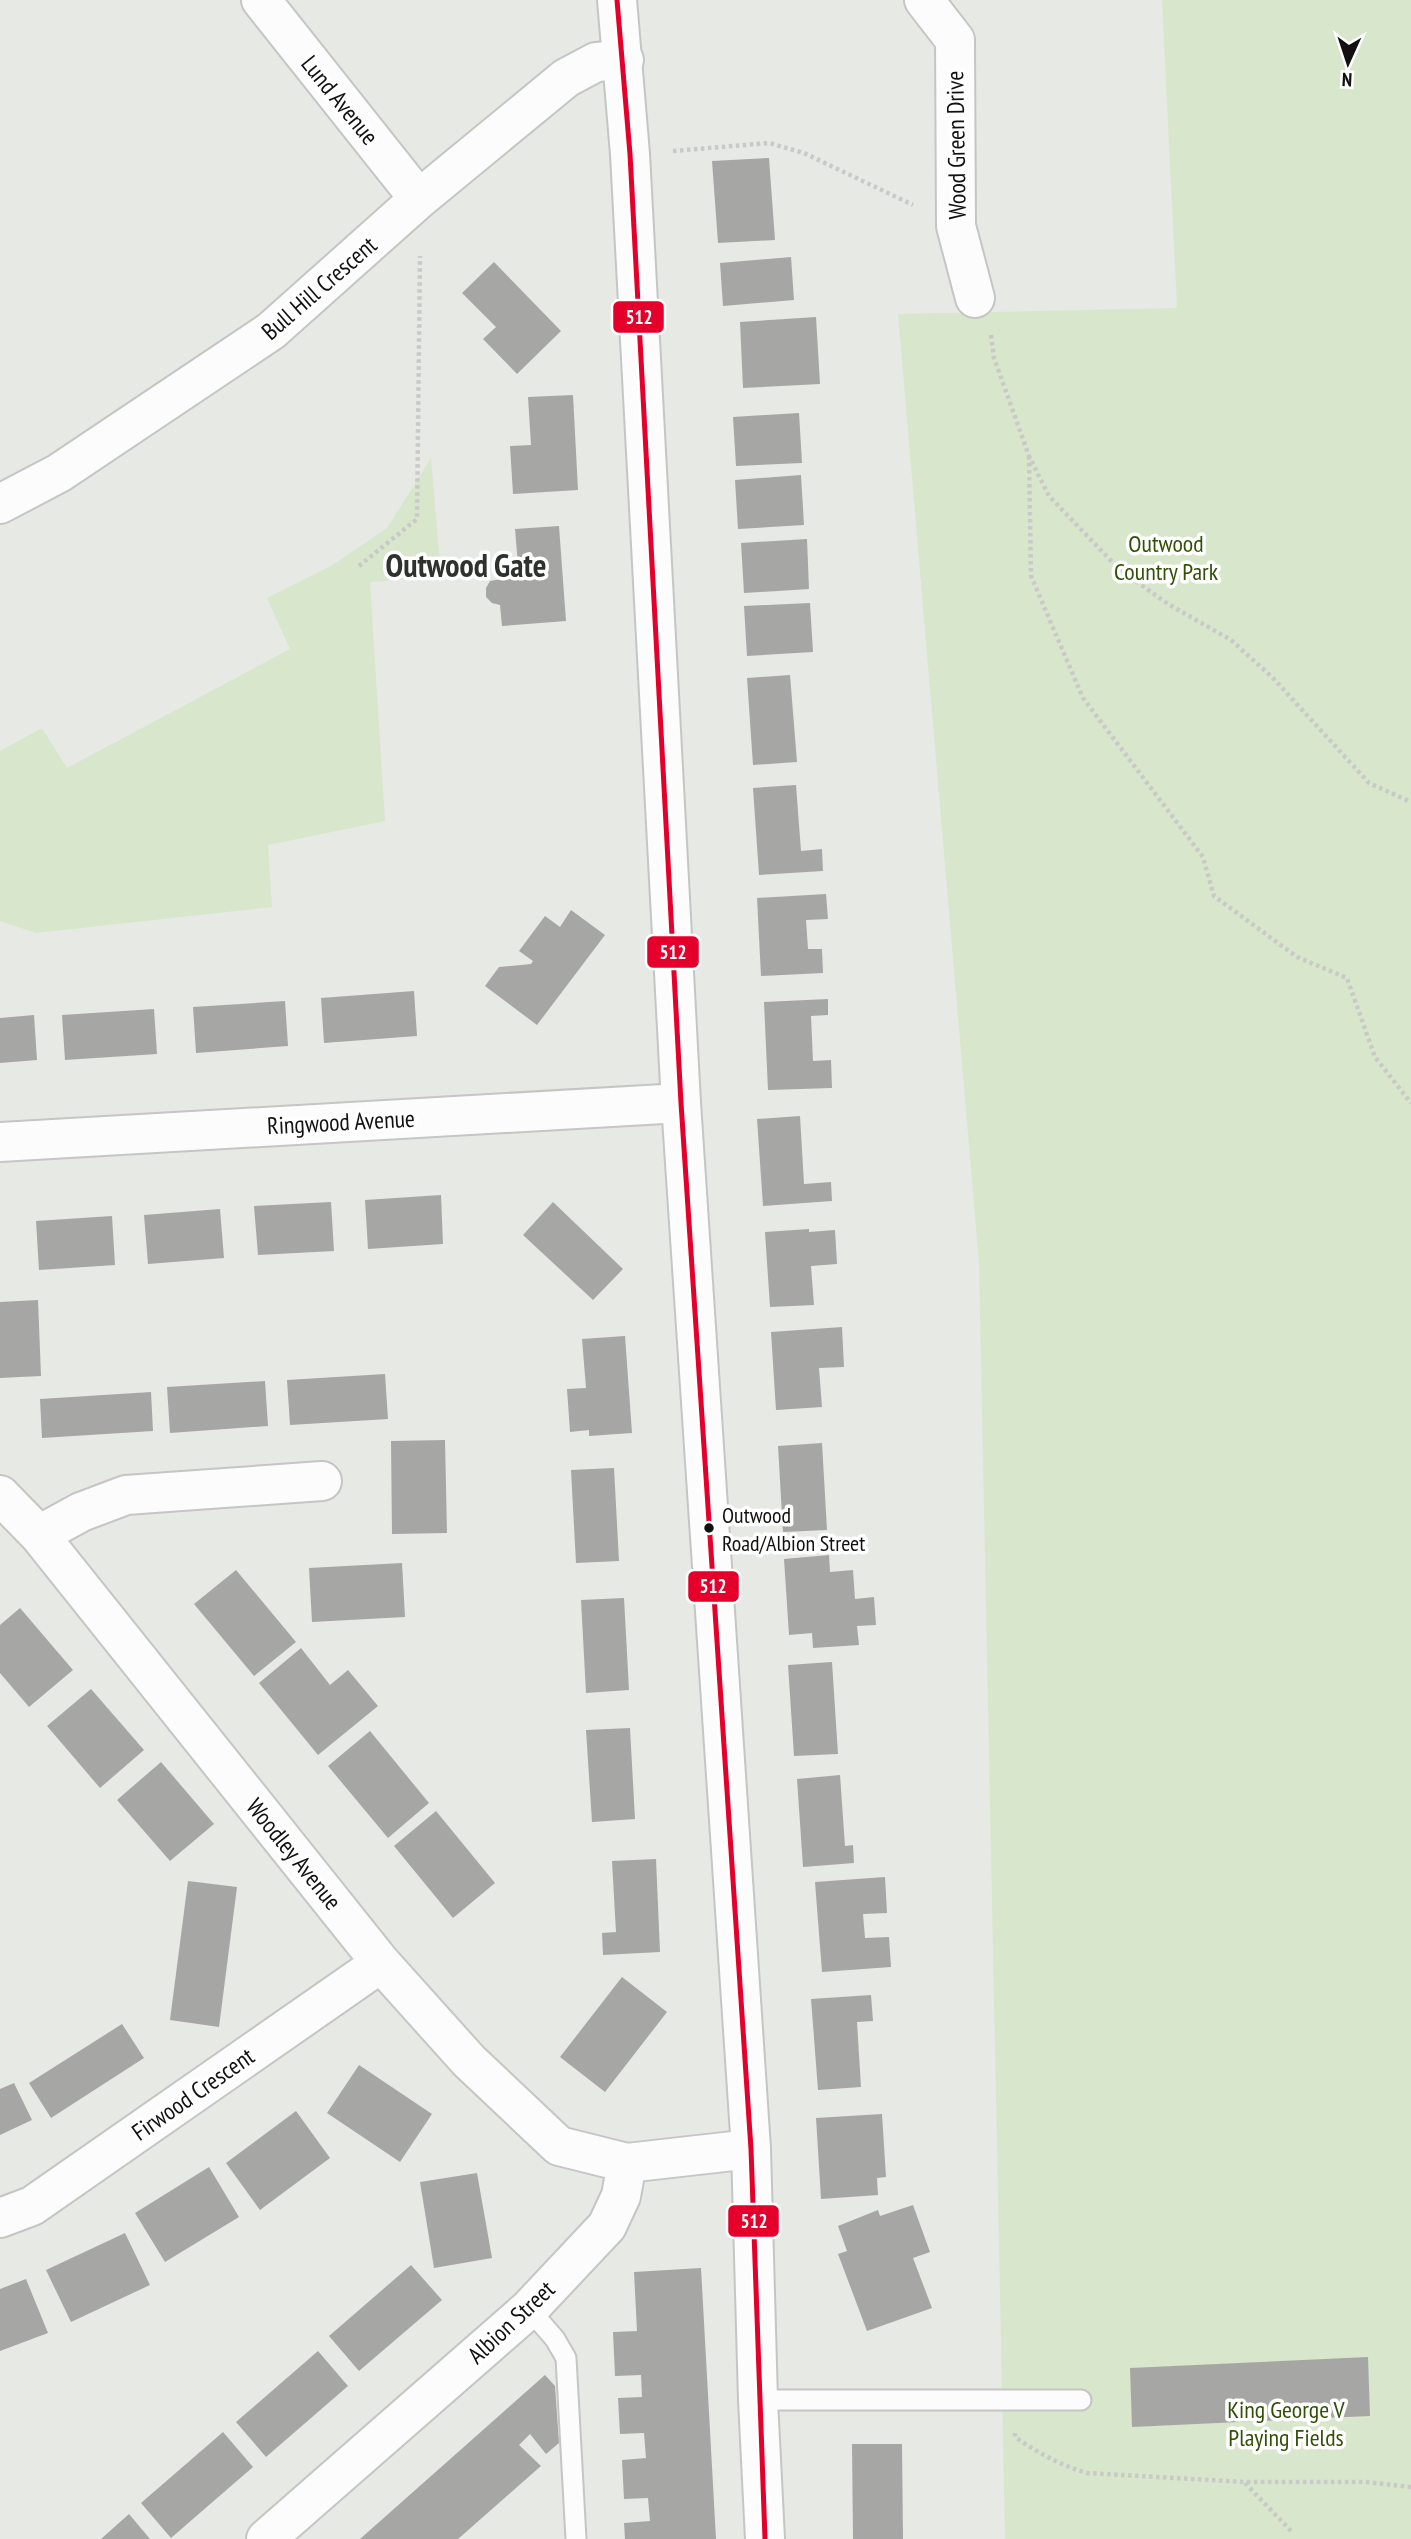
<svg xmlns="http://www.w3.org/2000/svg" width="1411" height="2539" font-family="'PT Sans Narrow',sans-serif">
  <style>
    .green { fill: #d8e6cc }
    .building { fill: #a6a7a5 }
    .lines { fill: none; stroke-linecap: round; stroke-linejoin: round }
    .lane-casing { stroke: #c5c6c4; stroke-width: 23 }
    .street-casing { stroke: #c5c6c4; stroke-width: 42 }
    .secondary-casing { stroke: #c5c6c4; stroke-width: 42 }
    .path { stroke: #c9c9c8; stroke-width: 4.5; stroke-dasharray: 3.5 3.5; stroke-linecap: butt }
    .lane { stroke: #fbfcfb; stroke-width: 19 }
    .street { stroke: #fbfcfb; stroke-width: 38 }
    .secondary { stroke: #fbfcfb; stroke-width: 38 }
    .bus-1-casing { stroke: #fff; stroke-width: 10 }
    .bus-1 { stroke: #e4002b; stroke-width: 5 }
    .bus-dot { fill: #111210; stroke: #fff; stroke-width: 2.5 }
    .labels { text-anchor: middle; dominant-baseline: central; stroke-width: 7; stroke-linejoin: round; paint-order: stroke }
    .bus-label { font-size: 22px; fill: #111210; stroke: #fff; text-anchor: start }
    .street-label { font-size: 24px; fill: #111210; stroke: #fff }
    .park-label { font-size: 24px; fill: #315005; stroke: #fff }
    .district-label { font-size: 32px; font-weight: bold; fill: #2f312d; stroke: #fff }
    .line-badge { stroke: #fff; stroke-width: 2.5 }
    .badge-label { font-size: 19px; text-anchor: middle; font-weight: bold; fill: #fff }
  </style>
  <rect width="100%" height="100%" fill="#e7e9e5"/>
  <!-- green -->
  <path class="green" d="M 1162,0 L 1411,0 L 1411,2539 L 1005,2539 L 979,1263 L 898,314 L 1177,308 Z
    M 431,458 L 441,576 L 370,582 L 385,821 L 268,845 L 272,907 L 36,933 L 0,921 L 0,751 L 42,728 L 67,768 L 290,649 L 267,598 L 331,566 L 387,528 Z"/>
  <!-- building -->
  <path class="building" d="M 769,158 L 775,240 L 718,243 L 712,161 Z
    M 791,257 L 794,300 L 723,306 L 720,263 Z
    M 494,262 L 561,331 L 517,374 L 483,339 L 496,327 L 462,293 Z
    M 816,317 L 820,384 L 743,388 L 740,322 Z
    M 573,395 L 578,490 L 513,494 L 510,446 L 531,445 L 528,397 Z
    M 799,413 L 802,463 L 736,466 L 733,417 Z
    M 801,475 L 804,525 L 738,529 L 735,480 Z
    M 559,526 L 566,621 L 502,626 L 500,605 L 492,603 L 486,597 L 486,588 L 490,581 L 519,576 L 515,529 Z
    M 807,539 L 809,589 L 744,593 L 741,543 Z
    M 810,603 L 813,652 L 747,656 L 744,606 Z
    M 790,675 L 797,762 L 753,765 L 747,678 Z
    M 796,785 L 801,851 L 822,849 L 823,871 L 759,875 L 753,788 Z
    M 826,894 L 828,919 L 806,920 L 808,949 L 822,949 L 823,973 L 761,976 L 757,898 Z
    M 571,910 L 605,935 L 537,1025 L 485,986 L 499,967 L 531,964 L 533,961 L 519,951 L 545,916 L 560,927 Z
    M 414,991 L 417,1036 L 324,1043 L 321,998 Z
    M 828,999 L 828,1015 L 811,1016 L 813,1061 L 831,1060 L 832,1088 L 768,1090 L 764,1002 Z
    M 285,1001 L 288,1046 L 196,1053 L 193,1007 Z
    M 154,1009 L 157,1054 L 65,1060 L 62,1015 Z
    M 34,1015 L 37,1060 L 0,1063 L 0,1018 Z
    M 800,1116 L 804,1184 L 831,1182 L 832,1201 L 763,1206 L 757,1119 Z
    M 441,1195 L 443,1244 L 368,1249 L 365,1200 Z
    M 331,1202 L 334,1251 L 258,1255 L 254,1206 Z
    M 553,1202 L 623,1269 L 593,1300 L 523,1235 Z
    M 220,1209 L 224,1258 L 148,1264 L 144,1215 Z
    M 112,1216 L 115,1265 L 39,1270 L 36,1221 Z
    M 809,1229 L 809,1232 L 835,1230 L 837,1264 L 811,1266 L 814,1305 L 770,1307 L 765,1232 Z
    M 38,1300 L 41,1376 L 0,1378 L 0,1302 Z
    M 842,1327 L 844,1367 L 819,1368 L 822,1407 L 776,1410 L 771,1332 Z
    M 625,1336 L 632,1433 L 589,1436 L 589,1430 L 570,1432 L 567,1389 L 586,1388 L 582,1339 Z
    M 385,1374 L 388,1419 L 290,1425 L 287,1380 Z
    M 265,1381 L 268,1426 L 170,1433 L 167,1387 Z
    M 151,1392 L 153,1431 L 42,1438 L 40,1399 Z
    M 445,1440 L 447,1533 L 392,1534 L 391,1441 Z
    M 822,1443 L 827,1530 L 783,1532 L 778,1446 Z
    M 614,1468 L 619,1561 L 576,1563 L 571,1470 Z
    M 829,1555 L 830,1572 L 853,1570 L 855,1599 L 874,1597 L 876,1625 L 857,1626 L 859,1645 L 813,1648 L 812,1633 L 789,1635 L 784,1559 Z
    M 402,1563 L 405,1617 L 312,1622 L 309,1568 Z
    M 236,1570 L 296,1642 L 254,1676 L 194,1604 Z
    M 624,1598 L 629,1690 L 586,1693 L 581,1600 Z
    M 20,1608 L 73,1670 L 29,1707 L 0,1673 L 0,1625 Z
    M 301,1648 L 330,1685 L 348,1670 L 378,1706 L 318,1755 L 259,1683 Z
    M 832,1662 L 838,1754 L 794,1756 L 788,1665 Z
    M 91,1689 L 144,1750 L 100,1788 L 47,1726 Z
    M 630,1728 L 635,1819 L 592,1822 L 586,1730 Z
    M 370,1731 L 429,1803 L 388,1838 L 328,1766 Z
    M 161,1762 L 214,1824 L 170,1861 L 117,1800 Z
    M 840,1775 L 845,1846 L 853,1845 L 854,1863 L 803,1867 L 797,1779 Z
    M 436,1811 L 495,1883 L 453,1918 L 394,1846 Z
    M 656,1859 L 660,1952 L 603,1955 L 602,1933 L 616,1932 L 612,1861 Z
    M 885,1877 L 887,1913 L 863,1914 L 865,1938 L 889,1937 L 891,1967 L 822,1972 L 815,1882 Z
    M 188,1881 L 237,1887 L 219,2027 L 170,2020 Z
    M 622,1977 L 667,2012 L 605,2092 L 560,2057 Z
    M 871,1995 L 873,2021 L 857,2022 L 861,2087 L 818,2090 L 811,1999 Z
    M 122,2024 L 144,2058 L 51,2118 L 29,2083 Z
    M 359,2065 L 432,2114 L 400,2162 L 327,2113 Z
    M 14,2083 L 32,2120 L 0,2135 L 0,2089 Z
    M 296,2111 L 330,2158 L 260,2210 L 226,2163 Z
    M 882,2114 L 886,2177 L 877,2178 L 878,2195 L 821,2199 L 816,2118 Z
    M 209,2167 L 239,2217 L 165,2262 L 135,2213 Z
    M 477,2173 L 492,2258 L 434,2268 L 420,2182 Z
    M 913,2205 L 930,2252 L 913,2258 L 932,2308 L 867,2331 L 838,2254 L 847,2251 L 838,2226 L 878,2210 L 880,2216 Z
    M 125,2233 L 150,2285 L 71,2322 L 46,2270 Z
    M 411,2265 L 442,2300 L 359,2371 L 329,2336 Z
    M 701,2268 L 716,2539 L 625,2539 L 624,2523 L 650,2521 L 648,2498 L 624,2499 L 622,2460 L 646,2458 L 644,2433 L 620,2434 L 618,2398 L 642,2397 L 641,2375 L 615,2376 L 613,2332 L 637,2331 L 634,2272 Z
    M 26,2279 L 48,2333 L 0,2351 L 0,2289 Z
    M 318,2351 L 348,2386 L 266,2457 L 236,2422 Z
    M 1368,2357 L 1370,2416 L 1132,2427 L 1130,2368 Z
    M 545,2375 L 555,2386 L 559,2443 L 546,2454 L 530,2434 L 519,2445 L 541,2466 L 458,2539 L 360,2539 Z
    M 223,2432 L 253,2467 L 171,2538 L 141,2503 Z
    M 852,2444 L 902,2444 L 903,2539 L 853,2539 Z
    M 129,2514 L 150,2539 L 101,2539 Z"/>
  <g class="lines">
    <defs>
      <path id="lane" d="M 529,2309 L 555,2339 L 566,2358 L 576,2539
        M 758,2400 L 1081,2400"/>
      <path id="street" d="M 261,0 L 419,199
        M 924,0 L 955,40 L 956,226 L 975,298
        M 0,504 L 59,473 L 271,331 L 419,199 L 566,78 L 596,62 L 624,60
        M 0,1142 L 681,1103
        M 0,1495 L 39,1535 L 381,1963 L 469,2061 L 559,2146 L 627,2163
        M 39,1535 L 81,1512 L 126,1495 L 322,1481
        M 0,2218 L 32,2206 L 381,1963
        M 266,2539 L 529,2309 L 607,2226 L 621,2196 L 627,2163 L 751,2149"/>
      <path id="secondary" d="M 617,0 L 630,154 L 681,1103 L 751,2149 L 758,2400 L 765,2539"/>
    </defs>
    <!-- lane casing -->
    <use href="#lane" class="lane-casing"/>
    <!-- street casing -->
    <use href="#street" class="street-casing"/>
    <!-- secondary casing -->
    <use href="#secondary" class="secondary-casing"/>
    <!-- path -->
    <path class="path" d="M 673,151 L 769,143 L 804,153 L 913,205
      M 991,335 L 994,358 L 1029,456 L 1049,496 L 1119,569 L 1168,604 L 1231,640 L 1273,678 L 1369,783 L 1411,802
      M 1029,456 L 1031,576 L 1083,698 L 1203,857 L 1214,896 L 1297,957 L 1347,978 L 1375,1057 L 1411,1103
      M 359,566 L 417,519 L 420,256
      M 1015,2433 L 1015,2437 C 1038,2453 1060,2465 1087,2473 L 1244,2482 L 1365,2482 L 1411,2487
      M 1245,2483 L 1292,2532"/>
    <!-- lane -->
    <use href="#lane" class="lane"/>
    <!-- street -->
    <use href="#street" class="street"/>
    <!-- secondary -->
    <use href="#secondary" class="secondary"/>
    <defs>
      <path id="bus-1" d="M 617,0 L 630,154 L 681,1103 L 751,2149 L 765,2539"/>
    </defs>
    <!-- bus-1 casing -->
    <use href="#bus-1" class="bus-1-casing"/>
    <!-- bus-1 -->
    <use href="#bus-1" class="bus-1"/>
  </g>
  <!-- markers -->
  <circle class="bus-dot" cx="709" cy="1528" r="6"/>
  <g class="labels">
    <!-- bus labels -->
    <g class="bus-label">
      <text x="722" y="1515">Outwood<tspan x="722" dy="28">Road/Albion Street</tspan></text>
    </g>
    <!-- street labels -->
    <g class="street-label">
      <text transform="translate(340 100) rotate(51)">Lund Avenue</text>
      <text transform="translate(956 145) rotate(-91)">Wood Green Drive</text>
      <text transform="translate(319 288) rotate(-41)">Bull Hill Crescent</text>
      <text transform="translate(341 1122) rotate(-3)">Ringwood Avenue</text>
      <text transform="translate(294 1854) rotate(51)">Woodley Avenue</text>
      <text transform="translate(193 2094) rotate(-35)">Firwood Crescent</text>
      <text transform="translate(511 2322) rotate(-43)">Albion Street</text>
    </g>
    <!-- park labels -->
    <g class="park-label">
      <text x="1166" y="543">Outwood<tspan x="1166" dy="28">Country Park</tspan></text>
      <text x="1286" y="2409">King George V<tspan x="1286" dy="28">Playing Fields</tspan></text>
    </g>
    <!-- district labels -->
    <g class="district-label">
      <text x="466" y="565">Outwood Gate</text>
    </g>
  </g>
  <g class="line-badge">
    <rect x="612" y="300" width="53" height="34" rx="7" fill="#e4002b"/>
    <rect x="646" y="935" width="54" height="34" rx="7" fill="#e4002b"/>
    <rect x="687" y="1570" width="53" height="33" rx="7" fill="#e4002b"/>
    <rect x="727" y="2204" width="53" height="34" rx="7" fill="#e4002b"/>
  </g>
  <g class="badge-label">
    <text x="639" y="324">512</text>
    <text x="673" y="959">512</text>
    <text x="713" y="1593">512</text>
    <text x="754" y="2228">512</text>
  </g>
  <!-- north arrow -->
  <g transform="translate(1348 63) rotate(183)" stroke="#ffffff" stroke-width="5" paint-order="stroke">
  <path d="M0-5L12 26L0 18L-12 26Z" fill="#111210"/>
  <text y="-10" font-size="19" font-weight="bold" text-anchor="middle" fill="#111210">N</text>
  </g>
</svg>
